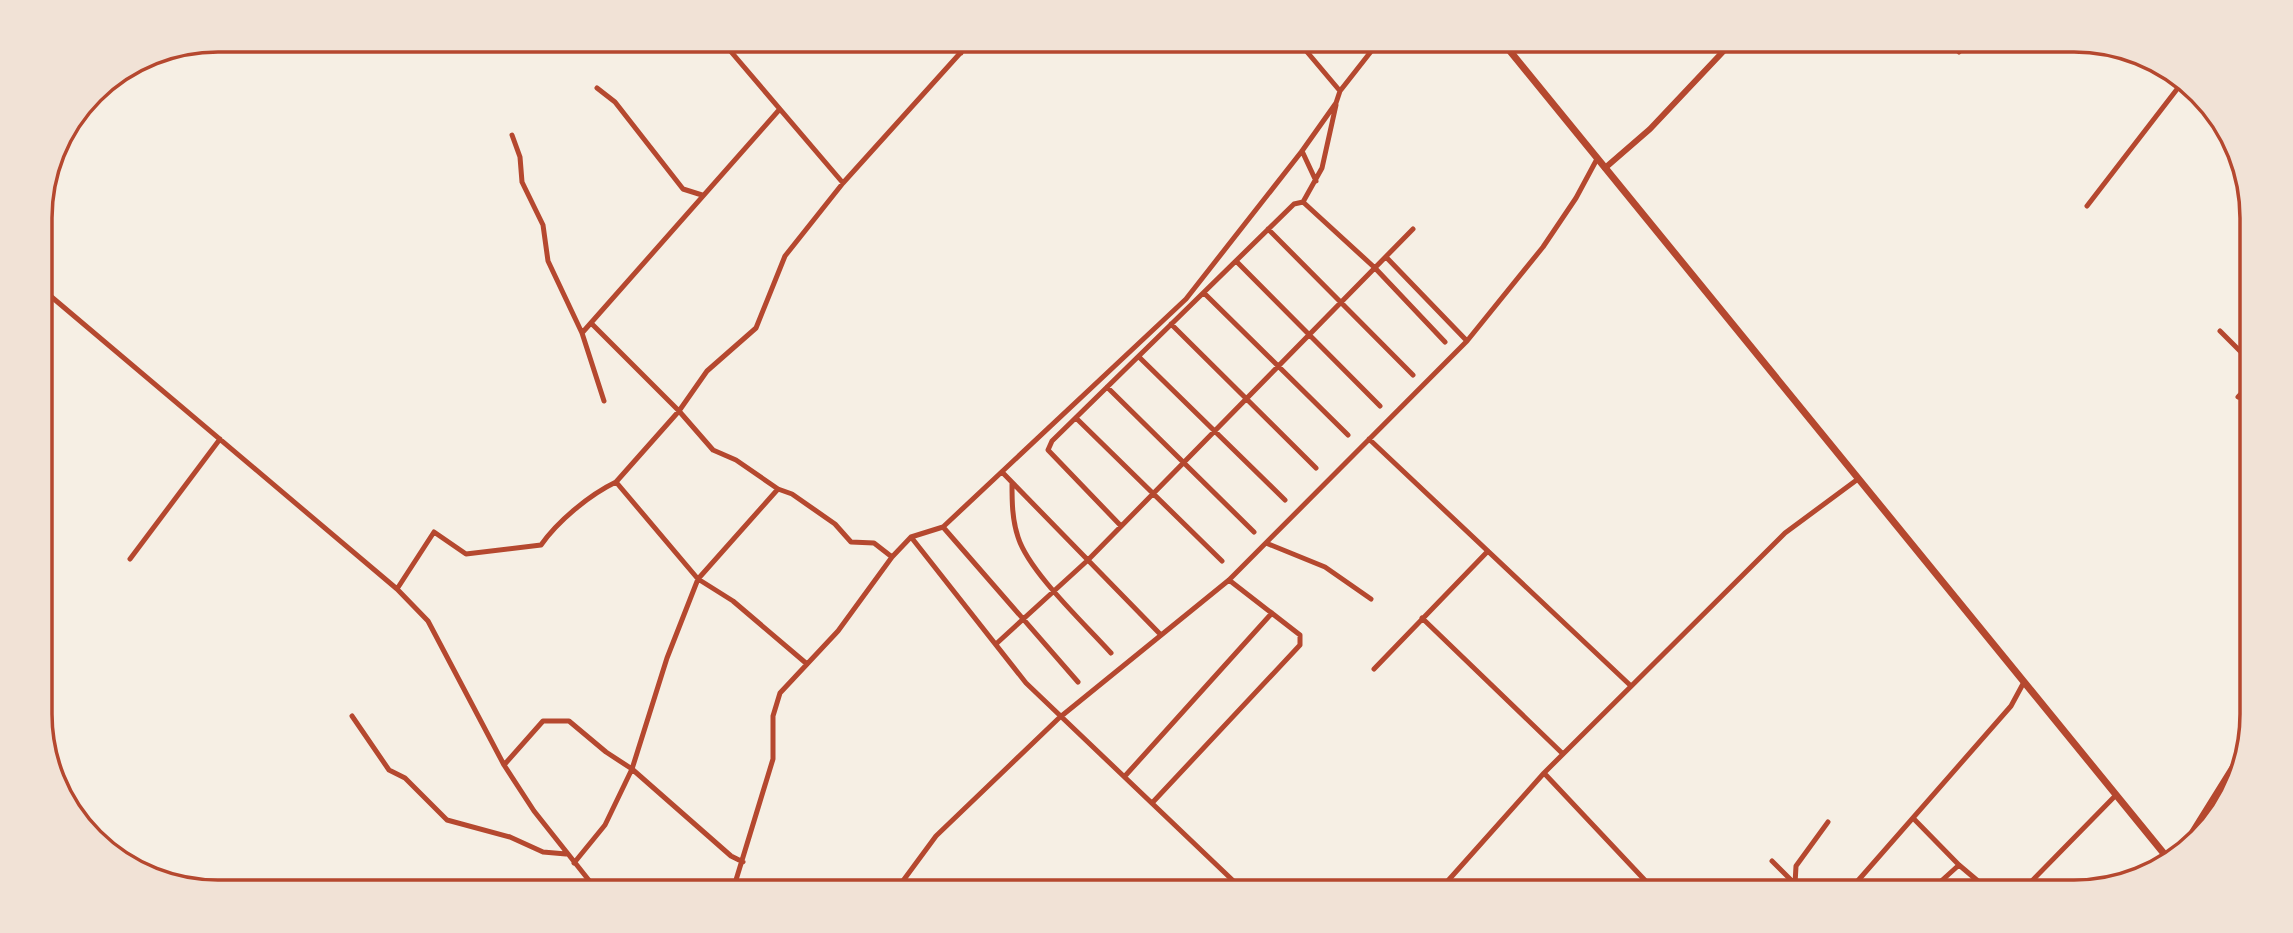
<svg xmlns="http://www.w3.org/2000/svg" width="2293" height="933" font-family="Roboto,sans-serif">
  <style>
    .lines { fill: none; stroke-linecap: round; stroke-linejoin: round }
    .minor { stroke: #b5482f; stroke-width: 5 }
    .tertiary { stroke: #b5482f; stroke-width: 6 }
    .secondary { stroke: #b5482f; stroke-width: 7 }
    .rim { fill: none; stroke: #b5482f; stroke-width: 3.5 }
  </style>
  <rect width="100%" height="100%" fill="#f6efe4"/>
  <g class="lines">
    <!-- minor -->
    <path class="minor" d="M 721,40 L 843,183
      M 946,40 L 961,53
      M 1297,40 L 1340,91
      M 1950,40 L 1959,52 L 1968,40
      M 1508,49 L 1517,40
      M 597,88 L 615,102 L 683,189 L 702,195
      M 512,135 L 520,157 L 522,182 L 543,225 L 548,261 L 582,333 L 604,401
      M 1302,151 L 1316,181
      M 1303,202 L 1375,268 L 1445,342
      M 2087,206 L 2181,84
      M 1268,229 L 1413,375
      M 1386,257 L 1467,341
      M 1236,261 L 1380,406
      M 41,288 L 397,589 L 428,621 L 504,765 L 534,811 L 599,893
      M 1204,293 L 1348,435
      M 591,323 L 679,411 L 713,450 L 736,460 L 778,489 L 792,494 L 835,524 L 851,542 L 874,543 L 892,557
      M 1171,324 L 1316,468
      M 2220,331 L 2252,363
      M 582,333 L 779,110
      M 1139,357 L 1285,500
      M 1107,387 L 1254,532
      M 2238,397 L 2252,382
      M 1076,418 L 1222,561
      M 1369,439 L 1631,686
      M 1002,472 L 1161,635
      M 616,482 L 698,579 L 733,601 L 807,664
      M 1012,483 C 1012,501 1012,519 1018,537 C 1029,572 1085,624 1111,653
      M 1121,526 L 1048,450 L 1052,441 L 1294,204 L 1303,202 L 1322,168 L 1336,105
      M 943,527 L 1078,682
      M 911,537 L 1026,683 L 1246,893
      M 1266,543 L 1325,567 L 1371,599
      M 130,559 L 220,439
      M 397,589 L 434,532 L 466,554 L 541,545 C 558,521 589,495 616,482 L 679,411 L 707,371 L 756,328 L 785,256 L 843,183 L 972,40
      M 1422,618 L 1563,754
      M 996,644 L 1088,560 L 1413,229
      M 1374,669 L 1488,551
      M 352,716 L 389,770 L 405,778 L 447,820 L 510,837 L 543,852 L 566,854
      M 504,765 L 543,721 L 569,721 L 606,752 L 632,769 L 731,856 L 743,862
      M 1544,773 L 1656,892
      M 1125,776 L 1272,613
      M 1153,802 L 1300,645 L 1300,635 L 1229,580
      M 1913,818 L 1959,865 L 1991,892
      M 2167,858 L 2191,833 L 2249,740
      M 1772,861 L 1795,884 L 1809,882 L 1824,892
      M 574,863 L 605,825 L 632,769 L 667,658 L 698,579 L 778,489
      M 1783,892 L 1795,884 L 1796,866 L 1828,822
      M 1848,892 L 2011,706 L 2024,682
      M 1929,892 L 1959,865
      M 2021,892 L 2116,795
      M 732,893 L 773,759 L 773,716 L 780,693 L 838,631 L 892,557 L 911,537 L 943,527 L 1186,299 L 1302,151 L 1336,103 L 1340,91 L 1380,40
      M 894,893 L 936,836 L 1059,718 L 1229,580 L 1467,341 L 1543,247 L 1576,198 L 1597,159
      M 1437,893 L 1544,773 L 1785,533 L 1858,479"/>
    <!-- tertiary -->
    <path class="tertiary" d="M 1605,168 L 1650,129 L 1734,40"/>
    <!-- secondary -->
    <path class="secondary" d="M 1501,40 L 2170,861"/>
  </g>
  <!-- crop -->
  <path d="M0 0H2293V933H0ZM218 52H2074A166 166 0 0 1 2240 218V714A166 166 0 0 1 2074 880H218A166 166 0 0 1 52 714V218A166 166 0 0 1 218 52Z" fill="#f1e2d6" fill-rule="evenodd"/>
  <path class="rim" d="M218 52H2074A166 166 0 0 1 2240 218V714A166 166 0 0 1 2074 880H218A166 166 0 0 1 52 714V218A166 166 0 0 1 218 52Z"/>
</svg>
